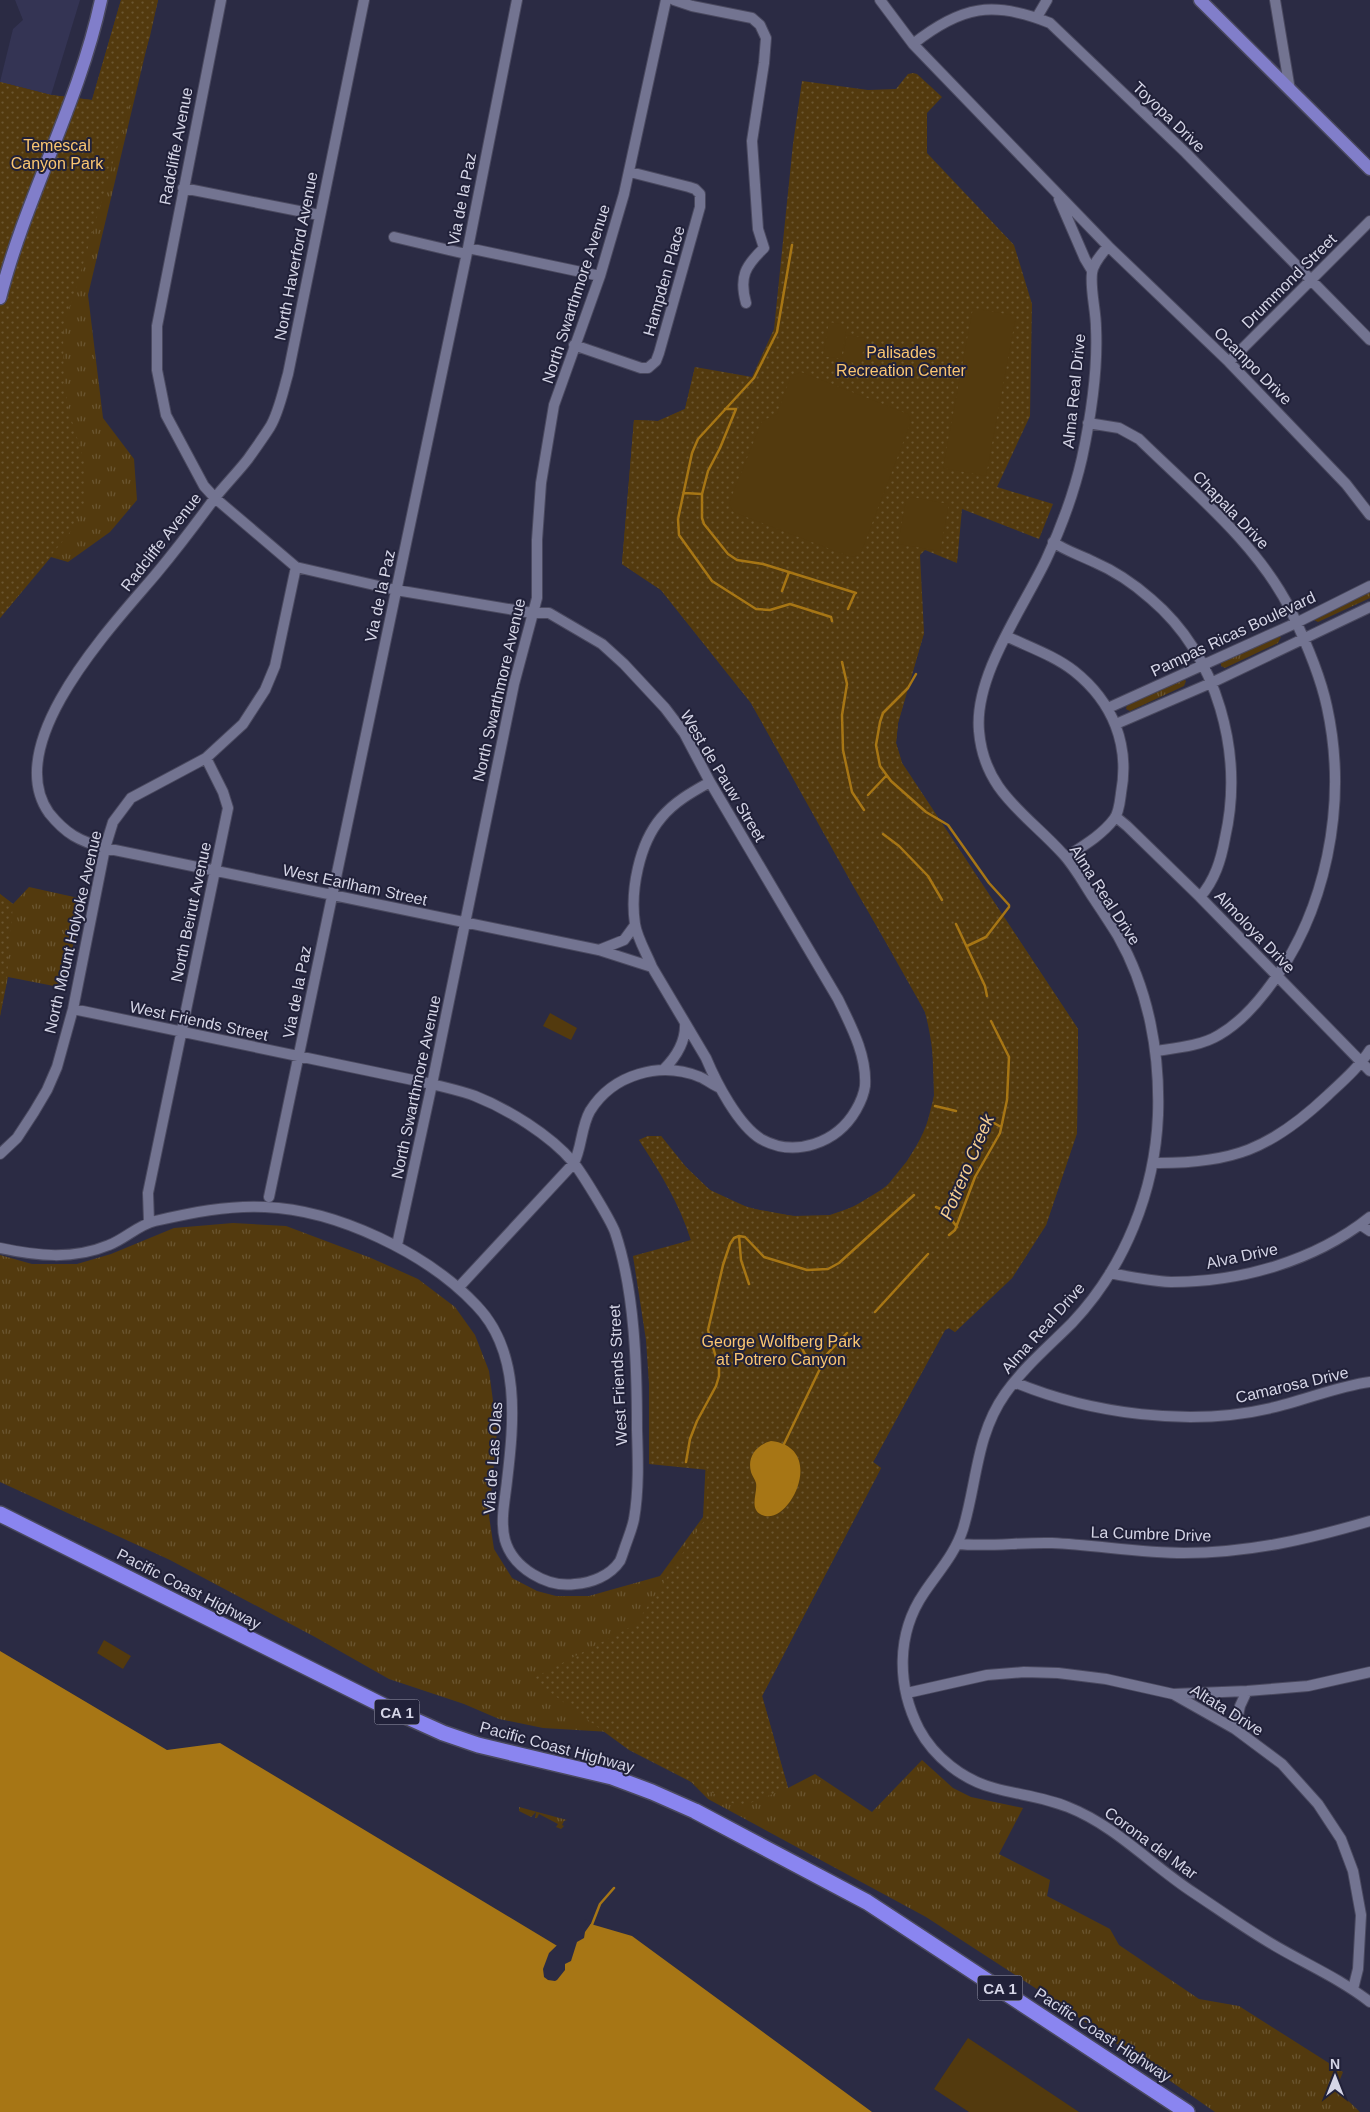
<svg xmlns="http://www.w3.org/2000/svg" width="1370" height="2112" font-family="Helvetica,sans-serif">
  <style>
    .built { fill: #343454 }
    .grass { fill: url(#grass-tufts) }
    .park { fill: url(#park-dots) }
    .garden { fill: #533a0e }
    .water { fill: #a77615 }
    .pier { fill: #2b2b44 }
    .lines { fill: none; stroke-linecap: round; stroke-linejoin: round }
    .stream { stroke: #a77615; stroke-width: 2.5 }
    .minor-casing { stroke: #4a495f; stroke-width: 12 }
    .major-casing { stroke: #4a495f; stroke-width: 15 }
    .highway-casing { stroke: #4a495f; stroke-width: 18 }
    .minor { stroke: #737491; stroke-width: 10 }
    .major { stroke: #817eca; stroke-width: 12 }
    .highway { stroke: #8a85f0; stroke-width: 15 }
    .labels { text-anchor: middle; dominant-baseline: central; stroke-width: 4; stroke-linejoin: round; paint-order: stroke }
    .shield { fill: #212139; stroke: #9f9fb2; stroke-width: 1 }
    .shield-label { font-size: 15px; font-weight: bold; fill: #d5d5e6 }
    .street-label { font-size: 16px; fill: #d5d5e6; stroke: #212139 }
    .park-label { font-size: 16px; fill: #fbc671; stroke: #212139 }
    .water-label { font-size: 18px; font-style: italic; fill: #f5ce91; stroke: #212139 }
  </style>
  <defs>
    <pattern id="grass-tufts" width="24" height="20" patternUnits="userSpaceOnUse" patternTransform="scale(1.25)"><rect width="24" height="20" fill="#533a0e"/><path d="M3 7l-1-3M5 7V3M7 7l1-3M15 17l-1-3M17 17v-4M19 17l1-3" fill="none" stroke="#6b5631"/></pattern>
    <pattern id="park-dots" width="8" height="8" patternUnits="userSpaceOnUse" patternTransform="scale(1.25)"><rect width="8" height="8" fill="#533a0e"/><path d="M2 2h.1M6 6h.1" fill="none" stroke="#6b5631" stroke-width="1.8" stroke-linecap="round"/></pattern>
  </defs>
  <rect width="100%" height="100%" fill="#2b2b44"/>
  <!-- built -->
  <path class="built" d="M 15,0 L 80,0 L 51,95 L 0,82 L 13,29 L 23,20 Z"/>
  <!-- grass -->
  <path class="grass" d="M 121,0 L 158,0 L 88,295 L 103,418 L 134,459 L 137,500 L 110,532 L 68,562 L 51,557 L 0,618 L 0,82 L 51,95 L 92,100 Z
    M 695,367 L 924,633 L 898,723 L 896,743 L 902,763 L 1078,1029 L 1077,1133 L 1046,1225 L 1012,1278 L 955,1332 L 949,1328 L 945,1330 L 873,1462 L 881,1468 L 762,1696 L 788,1788 L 815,1774 L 872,1812 L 922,1760 L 953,1788 L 971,1797 L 1023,1808 L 999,1854 L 1050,1880 L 1047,1896 L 1110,1929 L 1119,1945 L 1199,1999 L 1239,2006 L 1343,2072 L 1336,2089 L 1360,2112 L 1215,2112 L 1049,1997 L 926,1917 L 708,1799 L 675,1766 L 610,1732 L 543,1728 L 499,1719 L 464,1704 L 389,1679 L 315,1637 L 170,1560 L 0,1482 L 0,1255 L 32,1264 L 77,1264 L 111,1254 L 174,1228 L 233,1223 L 286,1226 L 371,1258 L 418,1279 L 455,1307 L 475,1335 L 489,1371 L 497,1431 L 489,1516 L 494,1549 L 512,1578 L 537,1591 L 556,1596 L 589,1596 L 660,1576 L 703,1517 L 710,1380 L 691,1240 L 682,1213 L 671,1189 L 639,1140 L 648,1136 L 661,1136 C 676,1155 691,1176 710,1190 C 728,1203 753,1209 774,1213 C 792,1216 813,1219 831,1215 C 849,1210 870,1199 885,1187 C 907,1170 932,1123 934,1095 C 935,1067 932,1039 925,1012 L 751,703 L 661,590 L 622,564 L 634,420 L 658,421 L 685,409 Z
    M 1370,590 L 1370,598 L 1318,622 L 1314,620 L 1314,617 Z
    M 1278,636 L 1281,637 L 1278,643 L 1225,668 L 1221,666 L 1221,661 Z
    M 1184,679 L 1186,681 L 1184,686 L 1130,711 L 1126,709 L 1127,705 Z
    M 29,887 L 83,899 L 64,988 L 8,977 L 0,1016 L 0,894 L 13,904 Z
    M 519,1807 L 567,1820 L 564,1821 L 562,1825 L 564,1826 L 561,1829 L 556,1827 L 558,1824 L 539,1814 L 537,1818 L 535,1818 L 536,1812 L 531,1817 L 519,1811 Z"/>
  <!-- park -->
  <path class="park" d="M 121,0 L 158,0 L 150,36 L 77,285 L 63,326 L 64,382 L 69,411 L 86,468 L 86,499 L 75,526 L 0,618 L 0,82 L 51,95 L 92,100 Z
    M 913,73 L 917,74 L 942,97 L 927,113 L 927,153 L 1014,245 L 1032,304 L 1030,416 L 997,487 L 1053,504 L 1039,539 L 962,509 L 957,563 L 925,550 L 920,555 L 924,633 L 898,723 L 896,743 L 902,763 L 1078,1029 L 1077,1133 L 1046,1225 L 1012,1278 L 955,1332 L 949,1328 L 945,1330 L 873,1462 L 881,1468 L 762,1696 L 788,1788 L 740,1807 L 629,1750 L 532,1679 L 636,1624 L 706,1518 L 708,1470 L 649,1464 L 649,1384 L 646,1340 L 633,1256 L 691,1240 C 679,1203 660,1172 639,1140 L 648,1136 L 661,1136 L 686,1167 L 710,1190 L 749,1208 L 793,1216 L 830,1215 L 853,1207 L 886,1187 L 907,1161 L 925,1132 L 934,1096 L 932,1037 L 925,1012 L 909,981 L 852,884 L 751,703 L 661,590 L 622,564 L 634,420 L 658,421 L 685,409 L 695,367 L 752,377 L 774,329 L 793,144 L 802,81 L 868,90 L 896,89 L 908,74 Z
    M 0,894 L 13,904 L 7,977 L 0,1016 Z"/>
  <!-- garden -->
  <path class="garden" d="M 973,308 L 1016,316 L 986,476 L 943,468 Z
    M 829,322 L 847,325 L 841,359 L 823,356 Z
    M 847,335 L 865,338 L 861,364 L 842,361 Z
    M 801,372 L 908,414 L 911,422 L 860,555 L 851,557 L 733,512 L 729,503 L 762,421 L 777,414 L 791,376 Z
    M 911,497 L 949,504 L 940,551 L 898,544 L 906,500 Z
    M 550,1013 L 577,1028 L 571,1040 L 543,1026 Z
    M 104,1640 L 131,1656 L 123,1669 L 97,1653 Z
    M 968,2038 L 1079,2112 L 969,2112 L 934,2089 Z"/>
  <!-- water -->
  <path class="water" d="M 771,1441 C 826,1447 792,1522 765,1516 C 747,1512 758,1493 756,1483 C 755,1479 752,1476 751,1472 C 747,1457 756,1445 771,1441 Z
    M 0,1651 L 167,1750 L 220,1743 L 559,1947 L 584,1922 L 632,1936 L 872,2112 L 0,2112 Z"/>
  <!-- pier -->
  <path class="pier" d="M 584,1919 L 592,1922 L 585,1932 L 584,1938 L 577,1942 L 571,1961 L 565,1964 L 565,1970 L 557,1980 L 555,1981 L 548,1980 L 544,1977 L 543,1969 L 549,1953 Z"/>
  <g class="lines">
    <!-- stream -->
    <path class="stream" d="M 792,245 L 777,332 L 754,378 L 698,439 L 692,453 L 678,519 L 679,535 L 712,581 L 756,609 L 770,610 L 790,604 L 831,617 L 832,621
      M 725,409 L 736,409 L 720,448 L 708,471 L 702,494 L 702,518 L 704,524 L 728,554 L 737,560 L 763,564 L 856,593
      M 684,493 L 702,494
      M 782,591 L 789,572
      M 848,609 L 855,593
      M 842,662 L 847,684 L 842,715 L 843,750 L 852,792 L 864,810
      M 916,674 L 908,688 L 883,713 L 880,722 L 876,745 L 880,766 L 891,781 L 926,812 L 948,825 L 989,883 L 1009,905 L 1009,907 L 986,937 L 967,946
      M 868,795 L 886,776
      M 883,834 L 899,846 L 928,876 L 942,900
      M 956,924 L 985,986 L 987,996
      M 935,1106 L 956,1111
      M 987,1119 L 1001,1127
      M 936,1207 L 945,1211 L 957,1227
      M 949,1235 L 955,1230 L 975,1177 L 1000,1133 L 1007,1100 L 1009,1057 L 991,1021
      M 739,1236 L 741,1260 L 749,1284
      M 875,1312 L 928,1254
      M 800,1345 L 805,1354 L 820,1369
      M 784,1444 L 827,1354 L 847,1333
      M 686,1462 L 690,1439 L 697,1421 L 716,1386 L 719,1376 L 719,1368 L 708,1330 L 723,1265 L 730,1244 L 734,1238 L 739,1236 L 745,1237 L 764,1257 L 807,1270 L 828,1269 L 839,1263 L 914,1195
      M 591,1927 L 600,1904 L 614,1888"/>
    <defs>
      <path id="minor" d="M 221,0 L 157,326 L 157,370 L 166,415 L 204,486 L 215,498 L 296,567 L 396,590 L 532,613 L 549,613 L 602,644 L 624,664 L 665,708 L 684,733 L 710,782 L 838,999 C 851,1026 867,1055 865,1086 C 864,1094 860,1103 856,1110 C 837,1143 795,1158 761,1139 C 738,1125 716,1082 706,1058 L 652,967 L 599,950 L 105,848 C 79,841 66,834 49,813 C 0,743 113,625 156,574 C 176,550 195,525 214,499 C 225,485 237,473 248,459 C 255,449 263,438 270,427 C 279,412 283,391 288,374 L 364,0
        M 674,0 L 692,6 L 752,18 L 760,25 L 766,38 L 764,63 L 752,141 L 758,229 L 764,248 C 745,266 739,277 746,303
        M 880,0 L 913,44 L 1108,246 C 1102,254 1093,263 1092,273 C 1090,290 1096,310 1096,328 C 1098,370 1091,416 1082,458 C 1074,493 1061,528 1046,560 C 1022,610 974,676 979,731 C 984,792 1027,814 1063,854 C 1075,867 1084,884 1094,899 C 1102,911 1110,923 1118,936 C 1149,990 1160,1054 1158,1115 C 1155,1191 1125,1267 1072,1323 C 1049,1346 1024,1367 1005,1394 C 976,1435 977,1483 963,1529 C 955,1554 938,1572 924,1593 C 896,1634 897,1686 919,1729 C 934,1757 963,1780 994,1788 C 1019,1795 1044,1797 1068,1807 C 1116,1826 1151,1865 1194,1893 C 1218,1909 1242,1926 1267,1941 C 1301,1962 1338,1977 1370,2002
        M 1275,0 L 1290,90
        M 1037,17 L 1047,0
        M 913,44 C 961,6 993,0 1050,23 L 1186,153 L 1370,340
        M 183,188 L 319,215
        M 1059,199 L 1085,259 L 1091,269
        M 394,237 L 466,254
        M 1108,246 L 1229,362 L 1346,484 L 1370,515
        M 468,248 L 600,276
        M 574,345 L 641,368 L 648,368 L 656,361 L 659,353 L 700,207 L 700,194 L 695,189 L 689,187 L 630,172
        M 1229,362 L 1370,221
        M 1088,423 L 1119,428 L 1139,439 C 1192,491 1258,544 1291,611 C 1306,642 1320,674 1327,707 C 1348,803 1327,914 1266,991 C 1253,1008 1238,1024 1219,1035 C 1201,1046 1176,1048 1156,1051
        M 1053,542 C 1066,551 1080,555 1094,562 C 1115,571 1134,584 1151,599 C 1218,656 1244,754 1225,838 C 1221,860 1215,880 1200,897
        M 1006,636 C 1029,647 1055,656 1074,671 C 1113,702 1130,745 1121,793 C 1120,801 1119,813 1114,819 C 1102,835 1083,846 1066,857
        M 1108,708 L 1296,623 L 1370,586
        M 1116,724 L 1211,683 L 1370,607
        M 1116,817 L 1127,826 L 1200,897 L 1370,1071
        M 599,950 L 624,940 L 635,925
        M 652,967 C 647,954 637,938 635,924 C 630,891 639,844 661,818 C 674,802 692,792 710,782
        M 664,1069 C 676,1057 686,1042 685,1023
        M 0,1154 L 17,1138 L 34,1112 L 47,1090 L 57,1067 L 73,1009 L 105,848 L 113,822 L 131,798 L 206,758 L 243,724 L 265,690 L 275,666 L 296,567
        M 1153,1163 C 1232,1164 1271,1149 1328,1095 C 1343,1081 1359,1067 1370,1050
        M 269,1197 L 468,248 L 517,0
        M 149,1222 L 148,1193 L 228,808 L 223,792 L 206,758
        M 1361,1225 L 1370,1231
        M 397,1245 L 432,1084 L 514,684 L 537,598 L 537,540 L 541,483 L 554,405 L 600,276 L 624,194 L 666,0
        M 0,1248 C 37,1256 73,1260 109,1245 C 125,1239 138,1225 155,1221 C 190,1213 228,1205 265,1207 C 337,1210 427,1253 476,1305 C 521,1351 514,1422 507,1481 C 505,1500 500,1521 505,1540 C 513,1568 547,1588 575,1584 C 591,1583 610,1576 620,1561 C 621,1559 624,1550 625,1547 C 628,1538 632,1529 634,1519 C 639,1490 638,1459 637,1430 C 637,1368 635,1291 615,1232 C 610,1219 582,1173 573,1162 C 550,1135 508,1109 475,1096 C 462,1091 447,1088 432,1084 L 73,1009
        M 1110,1273 C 1130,1277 1151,1281 1171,1282 C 1241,1282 1315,1261 1370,1217
        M 459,1287 L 574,1163 C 582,1147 581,1127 590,1111 C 613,1074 660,1061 700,1077 C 707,1080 713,1085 720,1088
        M 1014,1382 C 1091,1414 1190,1427 1271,1408 C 1303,1401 1338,1386 1370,1382
        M 958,1544 C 989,1547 1021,1542 1052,1543 C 1096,1545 1140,1553 1184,1553 C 1249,1553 1309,1539 1370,1521
        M 907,1693 L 987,1675 L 1024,1672 L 1058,1673 L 1106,1679 L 1173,1694 L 1235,1729 L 1282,1764 L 1318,1804 L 1341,1839 L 1353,1871 L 1361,1915 L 1358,1969 L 1353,1989
        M 1173,1694 L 1247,1691 L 1308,1686 L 1370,1672
        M 1235,1729 L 1240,1706 L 1247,1691"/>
      <path id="major" d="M 1200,0 L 1370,169
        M 0,298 C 26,196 79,103 101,0"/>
      <path id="highway" d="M 0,1514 L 392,1710 L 443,1733 L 478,1745 L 612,1777 L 652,1792 L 695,1811 L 867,1902 L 1187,2112"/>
    </defs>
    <!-- minor casing -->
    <use href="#minor" class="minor-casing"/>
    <!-- major casing -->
    <use href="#major" class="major-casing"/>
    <!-- highway casing -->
    <use href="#highway" class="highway-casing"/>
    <!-- minor -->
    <use href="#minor" class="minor"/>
    <!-- major -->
    <use href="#major" class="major"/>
    <!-- highway -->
    <use href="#highway" class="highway"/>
  </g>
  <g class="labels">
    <!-- shield labels -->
    <g class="shield">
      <rect x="374.5" y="1699.5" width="45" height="25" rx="4"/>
      <rect x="977.5" y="1975.5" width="45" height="25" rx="4"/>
    </g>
    <g class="shield-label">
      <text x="397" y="1712">CA 1</text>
      <text x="1000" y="1988">CA 1</text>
    </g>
    <!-- street labels -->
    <g class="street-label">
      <text transform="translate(1169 117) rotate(44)">Toyopa Drive</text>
      <text transform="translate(176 146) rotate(-79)">Radcliffe Avenue</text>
      <text transform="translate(462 199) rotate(-79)">Via de la Paz</text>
      <text transform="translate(296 256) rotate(-79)">North Haverford Avenue</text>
      <text transform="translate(664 281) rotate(-74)">Hampden Place</text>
      <text transform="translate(1289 281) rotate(-45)">Drummond Street</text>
      <text transform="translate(576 294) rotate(-72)">North Swarthmore Avenue</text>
      <text transform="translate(1253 366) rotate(45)">Ocampo Drive</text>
      <text transform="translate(1074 391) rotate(-84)">Alma Real Drive</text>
      <text transform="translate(1231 510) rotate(46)">Chapala Drive</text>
      <text transform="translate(161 542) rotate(-52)">Radcliffe Avenue</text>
      <text transform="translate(380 596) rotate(-78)">Via de la Paz</text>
      <text transform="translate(1233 634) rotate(-25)">Pampas Ricas Boulevard</text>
      <text transform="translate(499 690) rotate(-77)">North Swarthmore Avenue</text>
      <text transform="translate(723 776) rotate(59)">West de Pauw Street</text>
      <text transform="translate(355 885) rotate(12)">West Earlham Street</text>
      <text transform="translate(1105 895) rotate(57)">Alma Real Drive</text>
      <text transform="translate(191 912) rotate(-78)">North Beirut Avenue</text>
      <text transform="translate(73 932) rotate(-77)">North Mount Holyoke Avenue</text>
      <text transform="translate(1255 932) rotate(46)">Almoloya Drive</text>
      <text transform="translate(297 992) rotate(-79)">Via de la Paz</text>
      <text transform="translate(199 1021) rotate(12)">West Friends Street</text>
      <text transform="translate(416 1087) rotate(-78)">North Swarthmore Avenue</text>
      <text transform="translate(1242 1256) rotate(-12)">Alva Drive</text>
      <text transform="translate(1043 1328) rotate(-48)">Alma Real Drive</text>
      <text transform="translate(618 1375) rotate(-93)">West Friends Street</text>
      <text transform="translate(1292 1385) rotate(-13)">Camarosa Drive</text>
      <text transform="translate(493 1458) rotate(-86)">Via de Las Olas</text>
      <text transform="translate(1151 1534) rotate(2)">La Cumbre Drive</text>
      <text transform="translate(189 1589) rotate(27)">Pacific Coast Highway</text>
      <text transform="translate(1227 1710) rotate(32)">Altata Drive</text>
      <text transform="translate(557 1747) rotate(15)">Pacific Coast Highway</text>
      <text transform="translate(1151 1843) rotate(36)">Corona del Mar</text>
      <text transform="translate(1103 2035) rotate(33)">Pacific Coast Highway</text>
    </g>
    <!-- park labels -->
    <g class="park-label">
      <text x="57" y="145">Temescal<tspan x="57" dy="18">Canyon Park</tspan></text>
      <text x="901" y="352">Palisades<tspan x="901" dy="18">Recreation Center</tspan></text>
      <text x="781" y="1341">George Wolfberg Park<tspan x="781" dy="18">at Potrero Canyon</tspan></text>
    </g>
    <!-- water labels -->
    <g class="water-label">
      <text transform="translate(967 1167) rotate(-67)">Potrero Creek</text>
    </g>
  </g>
  <!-- north arrow -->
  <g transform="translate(1335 2077)" stroke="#212139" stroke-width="4" paint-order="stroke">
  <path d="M0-4L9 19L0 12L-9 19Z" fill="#d5d5e6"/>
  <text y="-8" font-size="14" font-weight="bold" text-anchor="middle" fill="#d5d5e6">N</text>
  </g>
</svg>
